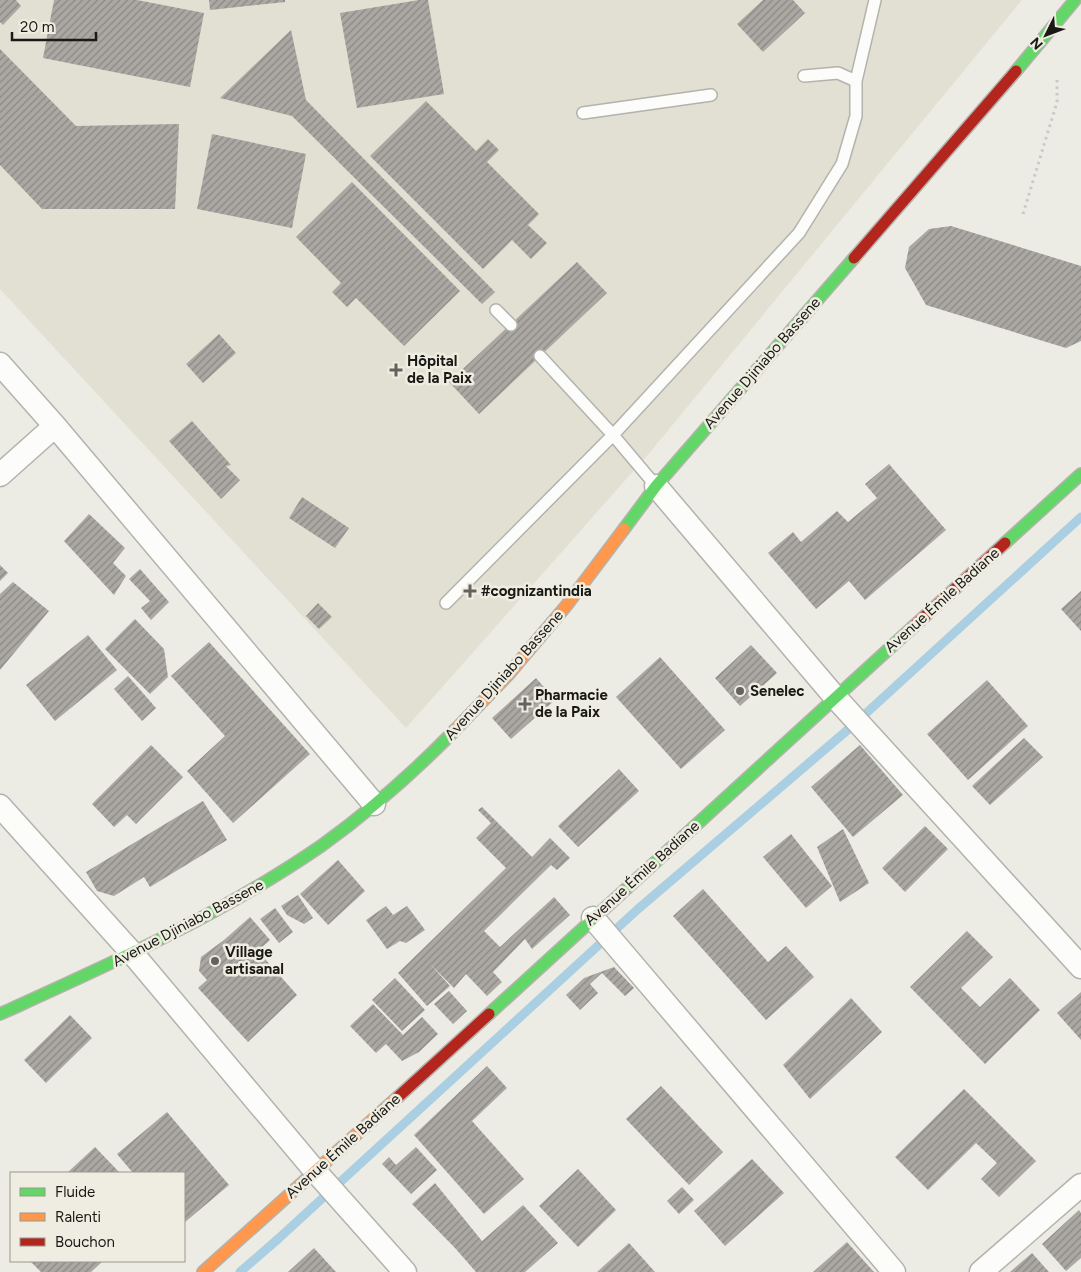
<svg xmlns="http://www.w3.org/2000/svg" width="1081" height="1272" font-family="Figtree,sans-serif">
  <style>
    .built { fill: #e2e0d2 }
    .lines { fill: none; stroke-linecap: round; stroke-linejoin: round }
    .stream { stroke: #aacee2; stroke-width: 9 }
    .building { fill: url(#building-hatch) }
    .lane-casing { stroke: #b3b2ad; stroke-width: 14 }
    .street-casing { stroke: #b3b2ad; stroke-width: 25 }
    .fast-casing { stroke: #b3b2ad; stroke-width: 14 }
    .slow-casing { stroke: #b3b2ad; stroke-width: 14 }
    .jam-casing { stroke: #b3b2ad; stroke-width: 14 }
    .path { stroke: #cac9c7; stroke-width: 3; stroke-dasharray: 2.5 4; stroke-linecap: butt }
    .lane { stroke: #fcfcfb; stroke-width: 11 }
    .street { stroke: #fcfcfb; stroke-width: 22 }
    .fast { stroke: #63d668; stroke-width: 11 }
    .slow { stroke: #ff974d; stroke-width: 11 }
    .jam { stroke: #b3261e; stroke-width: 11 }
    .poi-dot { fill: #63625d; stroke: #efede1; stroke-width: 2 }
    .labels { text-anchor: middle; dominant-baseline: central; stroke-width: 5; stroke-linejoin: round; paint-order: stroke }
    .poi-label { font-size: 15px; font-weight: bold; fill: #191915; stroke: #efede1; text-anchor: start }
    .street-label { font-size: 15px; fill: #191915; stroke: #efede1 }
  </style>
  <defs>
    <pattern id="building-hatch" width="6" height="6" patternUnits="userSpaceOnUse" patternTransform="scale(1.25)"><rect width="6" height="6" fill="#aba8a4"/><path d="M-1 1l2-2M0 6l6-6M5 7l2-2" fill="none" stroke="#8a8884"/></pattern>
  </defs>
  <rect width="100%" height="100%" fill="#ecebe4"/>
  <!-- built -->
  <path class="built" d="M 0,0 L 1022,0 L 651,451 L 406,728 L 0,289 Z"/>
  <g class="lines">
    <!-- stream -->
    <path class="stream" d="M 240,1272 L 278,1239 L 638,909 L 851,727 L 1081,517"/>
  </g>
  <!-- building -->
  <path class="building" d="M 0,0 L 16,0 L 21,6 L 3,25 L 0,22 Z
    M 54,0 L 137,0 L 204,13 L 190,87 L 43,58 Z
    M 209,0 L 285,0 L 285,2 L 210,10 Z
    M 419,0 L 428,0 L 444,94 L 357,108 L 340,13 Z
    M 763,0 L 793,0 L 805,13 L 763,52 L 737,24 Z
    M 291,30 L 306,100 L 495,292 L 482,304 L 292,116 L 220,98 Z
    M 0,49 L 76,126 L 179,124 L 175,209 L 42,209 L 0,165 Z
    M 426,101 L 476,151 L 488,139 L 499,150 L 487,162 L 539,214 L 528,225 L 547,243 L 531,259 L 512,240 L 483,269 L 370,156 Z
    M 212,134 L 306,154 L 292,228 L 197,209 Z
    M 352,182 L 460,291 L 404,346 L 356,298 L 347,307 L 332,292 L 341,283 L 296,237 Z
    M 951,226 L 1081,266 L 1081,341 L 1066,348 L 926,305 L 905,268 L 909,247 L 929,229 Z
    M 577,262 L 607,293 L 479,414 L 449,382 Z
    M 219,334 L 236,353 L 203,383 L 186,364 Z
    M 192,421 L 231,465 L 226,466 L 240,480 L 221,499 L 169,441 Z
    M 889,464 L 946,530 L 865,600 L 849,581 L 816,609 L 768,553 L 793,532 L 801,542 L 837,511 L 848,522 L 877,498 L 865,484 Z
    M 302,497 L 349,528 L 335,548 L 289,518 Z
    M 89,514 L 125,548 L 113,563 L 126,576 L 114,595 L 64,541 Z
    M 0,565 L 8,573 L 0,581 Z
    M 140,569 L 169,602 L 151,620 L 141,608 L 150,601 L 129,579 Z
    M 13,582 L 49,611 L 0,670 L 0,594 Z
    M 1081,591 L 1081,631 L 1061,609 Z
    M 318,603 L 332,617 L 319,629 L 306,616 Z
    M 135,619 L 164,649 L 168,677 L 150,694 L 105,649 Z
    M 88,635 L 117,670 L 55,721 L 26,685 Z
    M 209,642 L 310,754 L 233,823 L 187,771 L 225,736 L 171,676 Z
    M 751,645 L 777,673 L 740,706 L 715,678 Z
    M 660,657 L 725,730 L 681,769 L 616,697 Z
    M 128,676 L 156,708 L 142,721 L 114,689 Z
    M 536,678 L 555,700 L 511,739 L 492,718 Z
    M 987,680 L 1028,726 L 968,780 L 927,734 Z
    M 1024,738 L 1043,757 L 990,805 L 972,786 Z
    M 151,745 L 183,777 L 136,824 L 127,815 L 114,827 L 92,804 Z
    M 860,745 L 903,795 L 853,837 L 811,787 Z
    M 619,769 L 639,791 L 578,847 L 558,826 Z
    M 203,801 L 227,840 L 150,887 L 144,877 L 114,896 L 97,891 L 86,872 Z
    M 482,807 L 532,857 L 550,838 L 570,858 L 557,870 L 551,865 L 484,931 L 500,947 L 554,897 L 570,915 L 532,949 L 525,939 L 493,972 L 502,982 L 487,996 L 466,974 L 454,988 L 430,964 L 450,986 L 427,1006 L 398,973 L 506,868 L 476,838 L 491,823 L 478,810 Z
    M 925,826 L 948,849 L 905,892 L 882,868 Z
    M 843,829 L 869,883 L 840,902 L 817,847 Z
    M 791,834 L 832,886 L 806,908 L 763,857 Z
    M 338,860 L 365,891 L 328,925 L 300,894 Z
    M 703,889 L 768,962 L 786,946 L 814,977 L 766,1020 L 673,916 Z
    M 298,895 L 313,918 L 304,924 L 287,915 L 281,906 Z
    M 386,906 L 393,915 L 407,906 L 425,930 L 406,943 L 400,941 L 387,949 L 366,920 Z
    M 275,908 L 293,932 L 279,943 L 260,919 Z
    M 250,917 L 270,940 L 258,951 L 297,995 L 248,1042 L 198,988 L 207,980 L 199,971 L 201,957 L 224,940 Z
    M 967,931 L 993,957 L 961,988 L 980,1007 L 1010,978 L 1040,1010 L 985,1064 L 910,987 Z
    M 614,967 L 634,988 L 625,996 L 602,973 L 590,984 L 598,993 L 580,1010 L 566,995 L 584,978 Z
    M 395,978 L 425,1010 L 402,1031 L 372,1000 Z
    M 449,991 L 467,1011 L 453,1024 L 434,1004 Z
    M 1081,992 L 1081,1040 L 1057,1013 Z
    M 851,998 L 882,1032 L 810,1099 L 783,1065 Z
    M 373,1004 L 403,1035 L 422,1017 L 438,1034 L 419,1052 L 402,1061 L 386,1044 L 376,1053 L 350,1026 Z
    M 70,1015 L 92,1038 L 46,1083 L 24,1060 Z
    M 487,1066 L 507,1088 L 472,1121 L 524,1179 L 484,1214 L 414,1135 Z
    M 661,1086 L 723,1152 L 689,1185 L 626,1119 Z
    M 964,1089 L 1036,1161 L 999,1197 L 981,1179 L 997,1163 L 976,1143 L 928,1190 L 895,1157 Z
    M 167,1112 L 229,1185 L 184,1223 L 184,1173 L 133,1173 L 117,1154 Z
    M 95,1147 L 120,1173 L 67,1173 Z
    M 416,1147 L 437,1170 L 411,1194 L 382,1164 L 389,1157 L 396,1165 Z
    M 752,1159 L 784,1193 L 725,1246 L 694,1211 Z
    M 578,1169 L 616,1210 L 578,1247 L 539,1206 Z
    M 435,1183 L 482,1241 L 523,1205 L 558,1243 L 525,1272 L 476,1272 L 455,1248 L 412,1204 Z
    M 682,1187 L 694,1200 L 679,1214 L 667,1201 Z
    M 1079,1210 L 1081,1213 L 1081,1258 L 1066,1271 L 1042,1244 Z
    M 847,1242 L 874,1272 L 813,1272 Z
    M 629,1243 L 655,1272 L 597,1272 Z
    M 314,1248 L 336,1272 L 288,1272 Z
    M 1032,1253 L 1049,1272 L 1010,1272 Z
    M 30,1261 L 103,1261 L 91,1272 L 41,1272 Z"/>
  <g class="lines">
    <defs>
      <path id="lane" d="M 856,81 L 875,0
        M 583,113 L 711,95
        M 496,310 L 511,325
        M 540,356 L 613,435 L 656,486
        M 446,603 L 613,435 L 799,233 L 842,164 L 856,116 L 856,81 L 838,73 L 804,76"/>
      <path id="street" d="M 0,364 L 55,426 L 374,804
        M 0,475 L 55,426
        M 656,486 L 835,697 L 1081,967
        M 0,806 L 133,954 L 316,1172 L 405,1272
        M 593,918 L 894,1272
        M 981,1272 L 1081,1185"/>
      <path id="fast" d="M 1016,71 L 1075,0
        M 624,529 L 656,486 L 854,258
        M 1005,543 L 1081,474
        M 0,1014 C 110,964 221,915 321,846 C 367,813 416,770 455,730
        M 489,1014 L 914,626"/>
      <path id="slow" d="M 455,730 L 508,675 L 566,606 L 624,529
        M 203,1272 L 398,1097"/>
      <path id="jam" d="M 854,258 L 1016,71
        M 914,626 L 1005,543
        M 398,1097 L 489,1014"/>
    </defs>
    <!-- lane casing -->
    <use href="#lane" class="lane-casing"/>
    <!-- street casing -->
    <use href="#street" class="street-casing"/>
    <!-- fast casing -->
    <use href="#fast" class="fast-casing"/>
    <!-- slow casing -->
    <use href="#slow" class="slow-casing"/>
    <!-- jam casing -->
    <use href="#jam" class="jam-casing"/>
    <!-- path -->
    <path class="path" d="M 1023,214 L 1057,102 L 1057,79"/>
    <!-- lane -->
    <use href="#lane" class="lane"/>
    <!-- street -->
    <use href="#street" class="street"/>
    <!-- fast -->
    <use href="#fast" class="fast"/>
    <!-- slow -->
    <use href="#slow" class="slow"/>
    <!-- jam -->
    <use href="#jam" class="jam"/>
  </g>
  <!-- markers -->
  <g class="poi-dot">
    <path d="M393.5 362.5h5v5h5v5h-5v5h-5v-5h-5v-5h5z"/>
    <path d="M467.5 583.5h5v5h5v5h-5v5h-5v-5h-5v-5h5z"/>
    <circle cx="740" cy="691" r="5"/>
    <path d="M522.5 696.5h5v5h5v5h-5v5h-5v-5h-5v-5h5z"/>
    <circle cx="215" cy="961" r="5"/>
  </g>
  <g class="labels">
    <!-- poi labels -->
    <g class="poi-label">
      <text x="407" y="361">Hôpital<tspan x="407" dy="17">de la Paix</tspan></text>
      <text x="481" y="591">#cognizantindia</text>
      <text x="750" y="691">Senelec</text>
      <text x="535" y="695">Pharmacie<tspan x="535" dy="17">de la Paix</tspan></text>
      <text x="225" y="952">Village<tspan x="225" dy="17">artisanal</tspan></text>
    </g>
    <!-- street labels -->
    <g class="street-label">
      <text transform="translate(762 363) rotate(-49)">Avenue Djiniabo Bassene</text>
      <text transform="translate(942 600) rotate(-42)">Avenue Émile Badiane</text>
      <text transform="translate(504 675) rotate(-48)">Avenue Djiniabo Bassene</text>
      <text transform="translate(642 873) rotate(-42)">Avenue Émile Badiane</text>
      <text transform="translate(188 923) rotate(-28)">Avenue Djiniabo Bassene</text>
      <text transform="translate(343 1146) rotate(-42)">Avenue Émile Badiane</text>
    </g>
  </g>
  <!-- legend -->
  <rect x="10" y="1172" width="175" height="90" fill="#efede1" stroke="#99988f"/>
  <rect x="20" y="1188" width="25" height="8" fill="#63d668" stroke="#99988f"/>
  <text x="55" y="1197" font-size="15" fill="#191915">Fluide</text>
  <rect x="20" y="1213" width="25" height="8" fill="#ff974d" stroke="#99988f"/>
  <text x="55" y="1222" font-size="15" fill="#191915">Ralenti</text>
  <rect x="20" y="1238" width="25" height="8" fill="#b3261e" stroke="#99988f"/>
  <text x="55" y="1247" font-size="15" fill="#191915">Bouchon</text>
  <!-- north arrow -->
  <g transform="translate(1046 35) rotate(228)" stroke="#efede1" stroke-width="4" paint-order="stroke">
  <path d="M0-4L9 19L0 12L-9 19Z" fill="#191915"/>
  <text y="-8" font-size="14" font-weight="bold" text-anchor="middle" fill="#191915">N</text>
  </g>
  <!-- scale -->
  <path d="M12 32v8h84v-8" fill="none" stroke="#191915" stroke-width="2.5"/>
  <text x="20" y="32" font-size="15" fill="#191915" stroke="#efede1" stroke-width="4" paint-order="stroke">20 m</text>
</svg>
